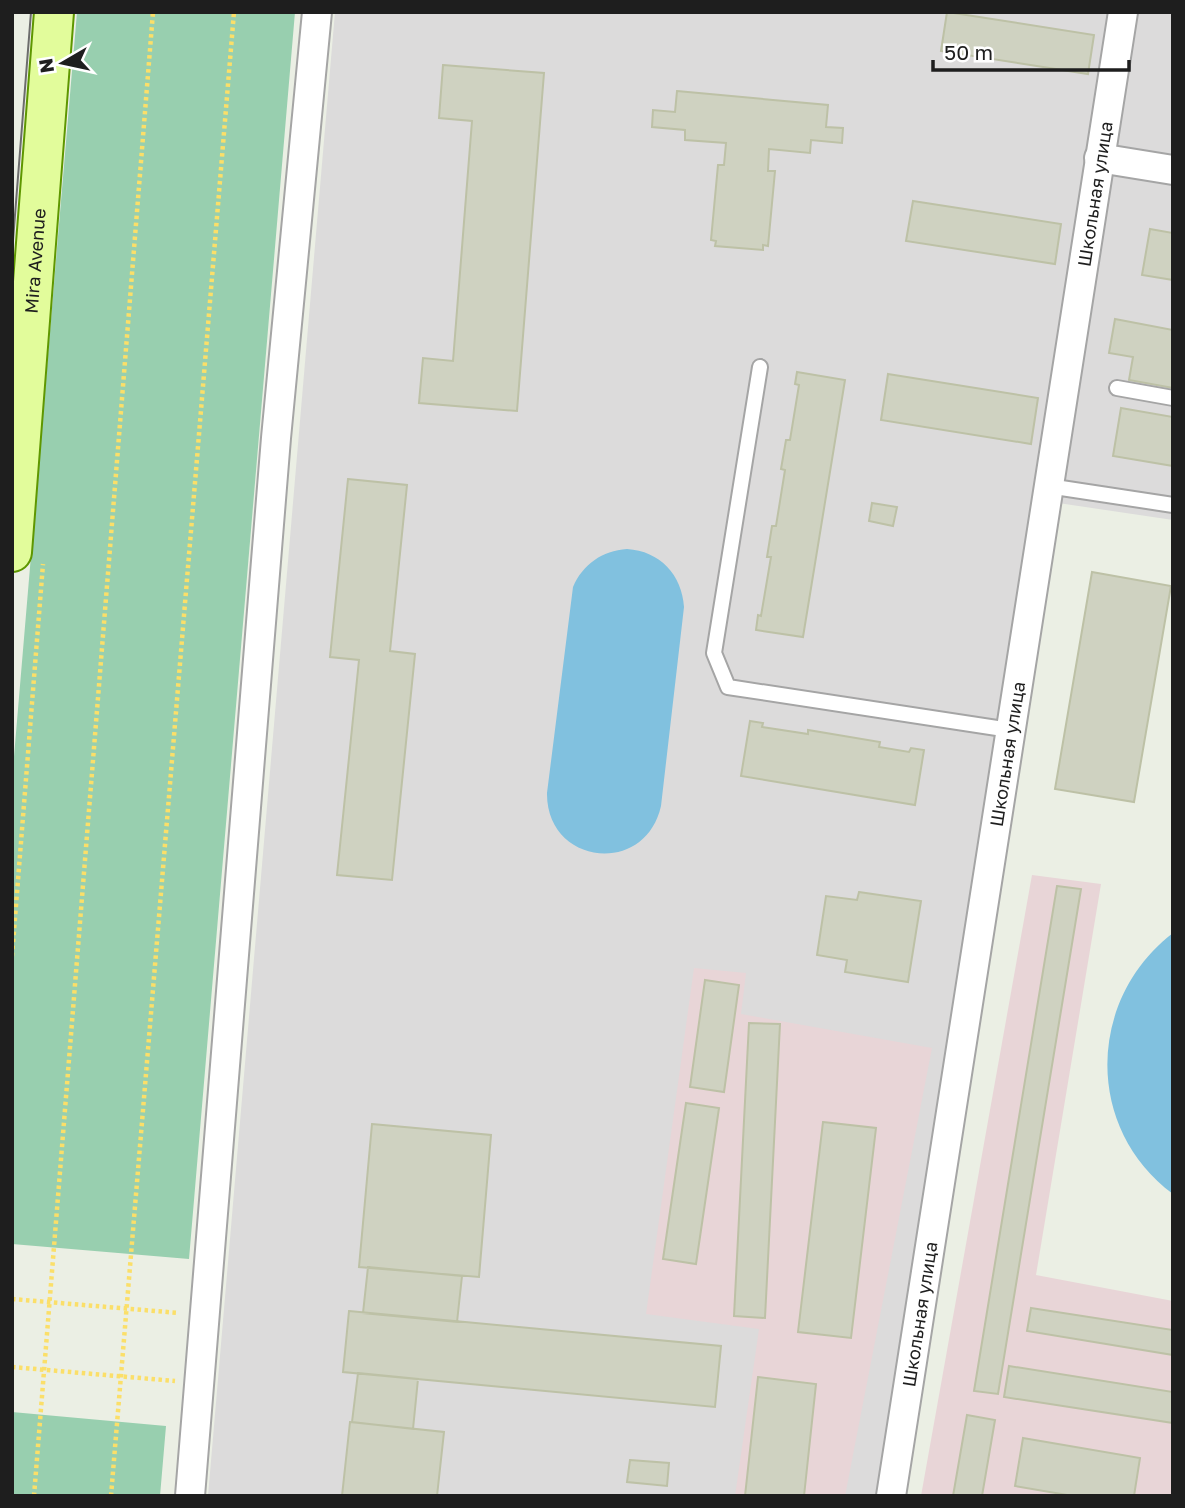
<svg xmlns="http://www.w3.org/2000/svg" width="1185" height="1508" font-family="'Golos Text',sans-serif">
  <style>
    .residential { fill: #dcdbdb }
    .industrial { fill: #e8d5d7 }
    .forest { fill: #98cfaf }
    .pitch { fill: #81c1df }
    .building { fill: #cfd2c1; stroke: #bdc1a6; stroke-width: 2 }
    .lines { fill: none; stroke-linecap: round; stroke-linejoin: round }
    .lane-casing { stroke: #a5a5a5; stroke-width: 18 }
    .street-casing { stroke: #a5a5a5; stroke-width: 32 }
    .primary-casing { stroke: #5e9700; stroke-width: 42 }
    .path { stroke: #fbdf69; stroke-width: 4.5; stroke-dasharray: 3.5 3.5; stroke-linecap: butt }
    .lane { stroke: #fff; stroke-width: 14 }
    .street { stroke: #fff; stroke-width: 28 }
    .primary { stroke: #e2fc9b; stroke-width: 38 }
    .tram { stroke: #6c6c6c; stroke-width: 2 }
    .labels { text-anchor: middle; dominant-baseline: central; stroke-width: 5; stroke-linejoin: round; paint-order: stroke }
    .street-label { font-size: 18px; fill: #1e1e1e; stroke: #fff }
  </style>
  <rect width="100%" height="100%" fill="#ebefe4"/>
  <!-- residential -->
  <path class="residential" d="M 335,12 L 1173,12 L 1173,520 L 1038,500 L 881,1496 L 208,1496 Z"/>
  <!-- industrial -->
  <path class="industrial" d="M 1032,875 L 1101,884 L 1036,1275 L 1173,1301 L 1173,1496 L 921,1496 Z
    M 694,968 L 746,973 L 741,1014 L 932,1048 L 845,1496 L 735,1496 L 759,1329 L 646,1314 Z"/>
  <!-- forest -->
  <path class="forest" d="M 77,12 L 295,12 L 189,1259 L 12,1244 L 12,780 Z
    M 12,1412 L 166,1426 L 160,1496 L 12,1496 Z"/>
  <!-- pitch -->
  <path class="pitch" d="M 627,549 C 660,551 682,575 684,607 L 661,806 C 645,877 546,865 547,793 L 573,587 C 583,564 602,551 627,549 Z
    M 1173,933 L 1173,1194 C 1084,1128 1087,999 1173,933 Z"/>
  <!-- building -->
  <path class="building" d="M 947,12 L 1094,35 L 1088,74 L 941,51 Z
    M 443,65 L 544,73 L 517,411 L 419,403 L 423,358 L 453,361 L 472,121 L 439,118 Z
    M 677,91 L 828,105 L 826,127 L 843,128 L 842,143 L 811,140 L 810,153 L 769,149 L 768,171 L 775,171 L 768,246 L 763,245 L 763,250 L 715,246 L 716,241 L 711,240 L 718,165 L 724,165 L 726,143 L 685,140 L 685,130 L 652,127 L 653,110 L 675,112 Z
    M 913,201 L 1061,224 L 1055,264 L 906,241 Z
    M 1150,229 L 1173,233 L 1173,280 L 1142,275 Z
    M 1115,319 L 1173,330 L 1173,388 L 1129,380 L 1133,357 L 1109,353 Z
    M 797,372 L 845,380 L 803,637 L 756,630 L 758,615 L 761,616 L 771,557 L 767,557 L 772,526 L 776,526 L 785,470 L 781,469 L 786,440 L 790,440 L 799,385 L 795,384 Z
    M 888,374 L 1038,398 L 1031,444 L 881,420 Z
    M 1121,408 L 1173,417 L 1173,466 L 1113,456 Z
    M 348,479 L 407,485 L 390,651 L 415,654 L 392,880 L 337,875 L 359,660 L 330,657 Z
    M 872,503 L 897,507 L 893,526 L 869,521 Z
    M 1092,572 L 1171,586 L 1134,802 L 1055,789 Z
    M 750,721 L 763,723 L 762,727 L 808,734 L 808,730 L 880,742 L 879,747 L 909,752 L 911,748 L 924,750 L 915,805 L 741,776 Z
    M 1057,886 L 1081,889 L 998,1394 L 974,1391 Z
    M 859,892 L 921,901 L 908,982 L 845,972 L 847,960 L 817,955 L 826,896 L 857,900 Z
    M 705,980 L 739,985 L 724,1092 L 690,1087 Z
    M 749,1023 L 780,1024 L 765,1318 L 734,1316 Z
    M 686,1103 L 719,1108 L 696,1264 L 663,1259 Z
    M 823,1122 L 876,1128 L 851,1338 L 798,1332 Z
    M 372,1124 L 491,1135 L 479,1277 L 359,1267 Z
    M 368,1267 L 462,1276 L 457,1322 L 363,1313 Z
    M 1031,1308 L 1173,1330 L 1173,1355 L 1027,1331 Z
    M 349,1311 L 721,1346 L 715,1407 L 343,1372 Z
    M 1009,1366 L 1173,1392 L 1173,1423 L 1004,1397 Z
    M 358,1373 L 418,1379 L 413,1429 L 352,1422 Z
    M 758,1377 L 816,1384 L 804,1496 L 745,1496 Z
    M 967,1415 L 995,1420 L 982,1496 L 953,1496 Z
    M 350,1422 L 444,1432 L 437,1496 L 342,1496 Z
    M 1023,1438 L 1140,1458 L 1134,1496 L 1073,1496 L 1015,1486 Z
    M 630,1460 L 669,1463 L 667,1486 L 627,1482 Z"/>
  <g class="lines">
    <defs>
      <path id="lane" d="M 760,367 L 714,653 L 728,687 L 1010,730
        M 1117,388 L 1173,398
        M 1048,486 L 1173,505"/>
      <g id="street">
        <path d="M 1099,158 L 1173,170"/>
        <path d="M 190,1496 L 276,438 L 317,12"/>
        <path id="s1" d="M 891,1496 L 1123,12"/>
      </g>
      <g id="primary">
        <path id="s2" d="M 12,552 L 54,12"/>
      </g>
    </defs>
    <!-- lane casing -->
    <use href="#lane" class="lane-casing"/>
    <!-- street casing -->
    <use href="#street" class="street-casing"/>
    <!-- primary casing -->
    <use href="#primary" class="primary-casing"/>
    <!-- path -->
    <path class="path" d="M 12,956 L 43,564
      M 12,1299 L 179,1313
      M 12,1367 L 175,1381
      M 34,1496 L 153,12
      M 111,1496 L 234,12"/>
    <!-- lane -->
    <use href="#lane" class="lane"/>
    <!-- street -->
    <use href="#street" class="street"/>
    <!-- primary -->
    <use href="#primary" class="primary"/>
    <!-- tram -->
    <path class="tram" d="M 12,16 L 13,12
      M 12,253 L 31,12"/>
  </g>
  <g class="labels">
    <!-- street labels -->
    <g class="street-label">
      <text stroke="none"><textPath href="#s1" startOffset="1318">Школьная улица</textPath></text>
      <text stroke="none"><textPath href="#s2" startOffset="292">Mira Avenue</textPath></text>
      <text stroke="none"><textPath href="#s1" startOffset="751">Школьная улица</textPath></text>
      <text stroke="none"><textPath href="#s1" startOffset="184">Школьная улица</textPath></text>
    </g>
  </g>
  <!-- border -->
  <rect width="1185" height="1508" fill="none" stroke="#1e1e1e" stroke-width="28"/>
  <!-- north arrow -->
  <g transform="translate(63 63) rotate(261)" stroke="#ffffff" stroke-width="5" paint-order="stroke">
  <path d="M0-5L12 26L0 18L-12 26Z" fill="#1e1e1e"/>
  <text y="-10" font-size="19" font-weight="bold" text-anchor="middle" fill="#1e1e1e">N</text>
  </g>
  <!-- scale -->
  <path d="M933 60v10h196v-10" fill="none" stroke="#1e1e1e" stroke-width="3.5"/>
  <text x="944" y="60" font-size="21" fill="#1e1e1e" stroke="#ffffff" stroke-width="5" paint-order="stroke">50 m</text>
</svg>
